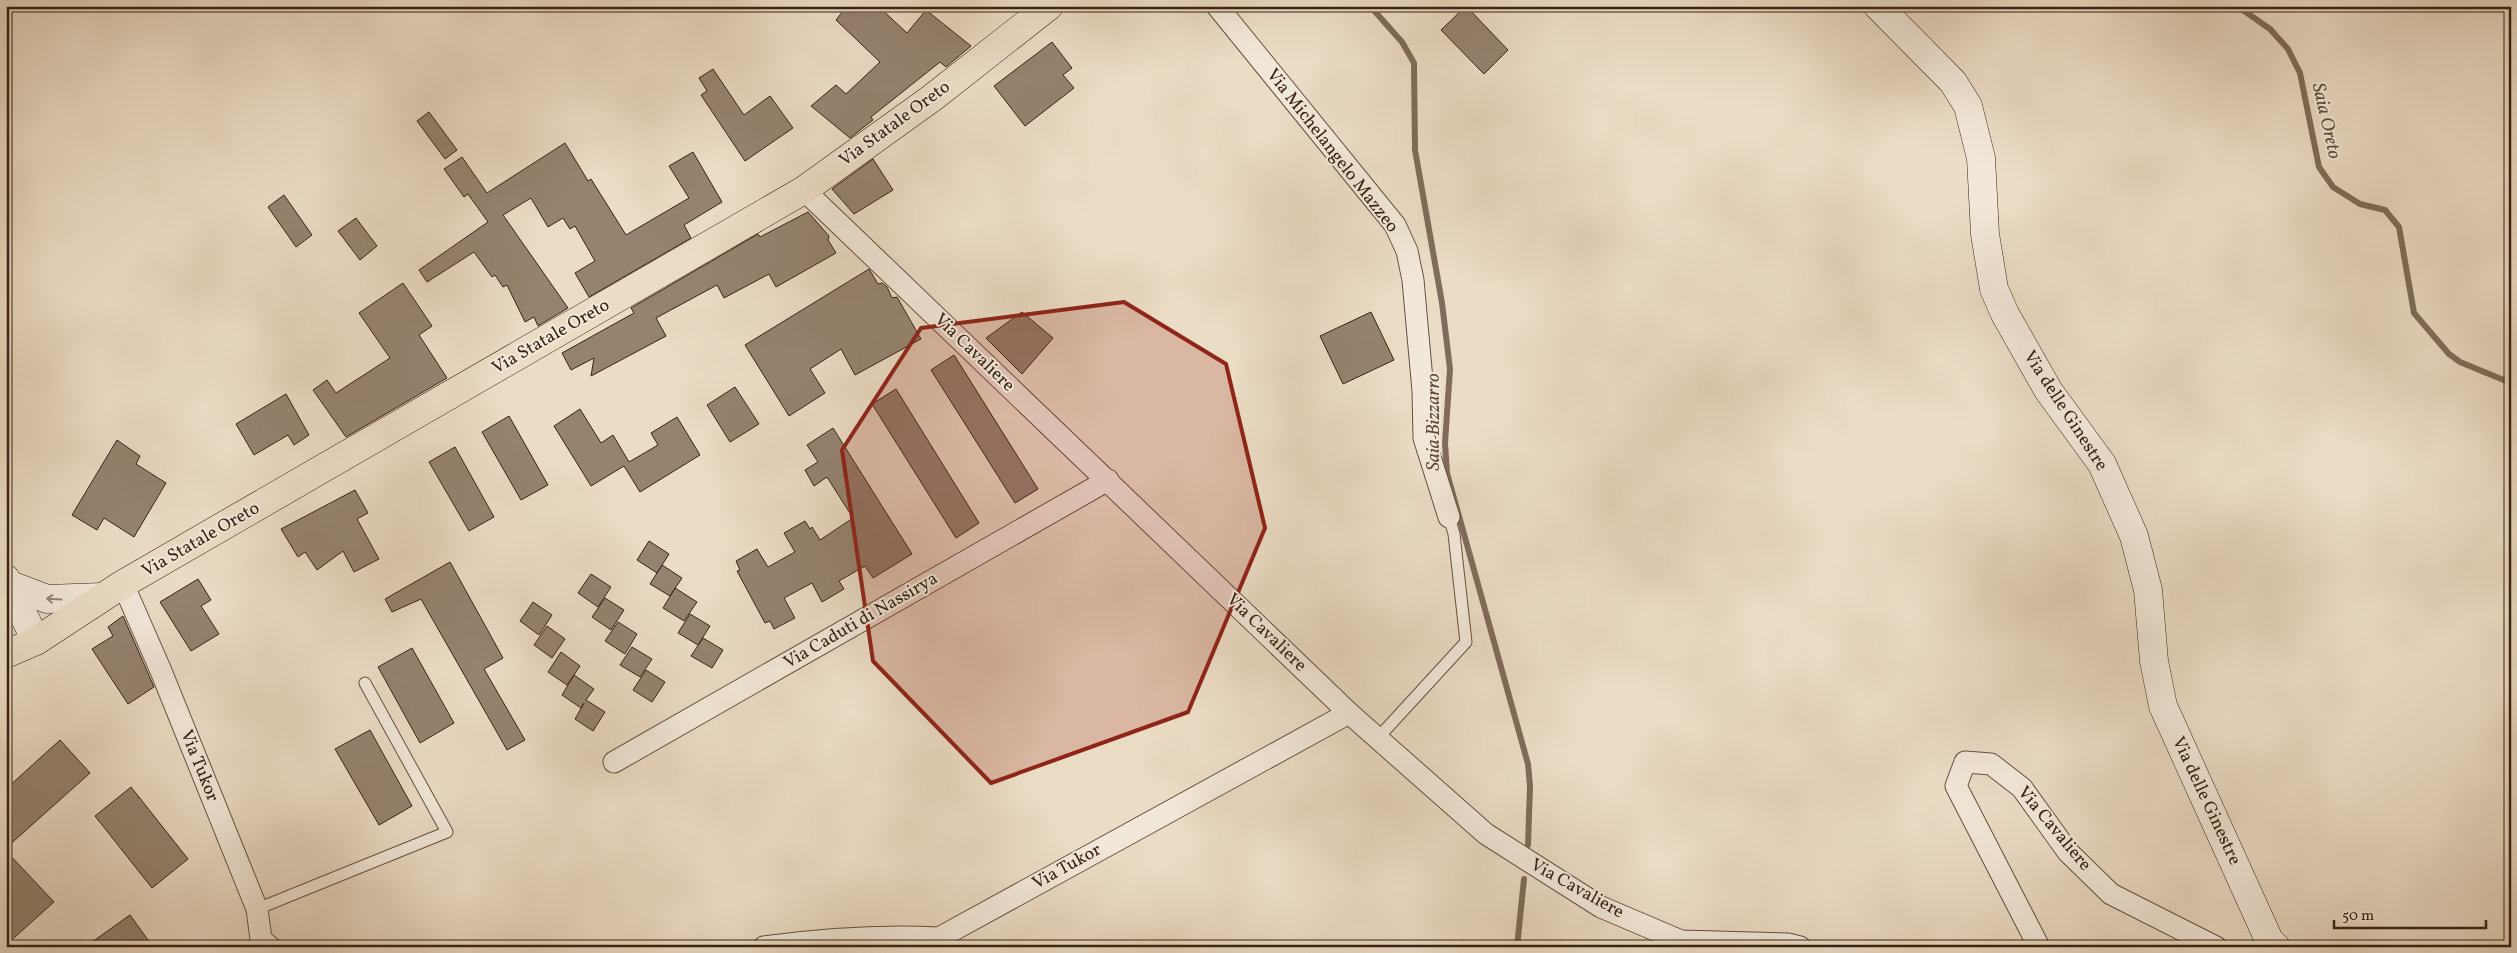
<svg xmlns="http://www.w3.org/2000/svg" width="2517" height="953" font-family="Vollkorn,serif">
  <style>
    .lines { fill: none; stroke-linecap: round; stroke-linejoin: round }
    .stream { stroke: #7f6c5a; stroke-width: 6 }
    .building { fill: #958370; stroke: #382214 }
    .lane-casing { stroke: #655040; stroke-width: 13 }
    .street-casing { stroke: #655040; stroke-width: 23 }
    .secondary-casing { stroke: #382214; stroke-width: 29 }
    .primary-casing { stroke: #382214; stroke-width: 29 }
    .lane { stroke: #f2e8d9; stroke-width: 11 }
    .street { stroke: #f2e8d9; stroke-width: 21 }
    .secondary { stroke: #f2e8d9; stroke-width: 28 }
    .primary { stroke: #ebdcc5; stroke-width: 28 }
    .oneway { stroke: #958576 }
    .marked { fill: #8f2418; fill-opacity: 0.2; stroke: #8f2418; stroke-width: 4; stroke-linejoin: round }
    .labels { text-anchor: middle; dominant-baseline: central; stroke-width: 4; stroke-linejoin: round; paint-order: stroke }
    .street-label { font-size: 18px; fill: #382214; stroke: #f2e8d9 }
    .water-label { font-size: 19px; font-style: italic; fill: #614d3d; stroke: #f2e8d9 }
  </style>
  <rect width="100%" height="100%" fill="#ebdcc5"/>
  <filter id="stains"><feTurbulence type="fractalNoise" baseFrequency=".004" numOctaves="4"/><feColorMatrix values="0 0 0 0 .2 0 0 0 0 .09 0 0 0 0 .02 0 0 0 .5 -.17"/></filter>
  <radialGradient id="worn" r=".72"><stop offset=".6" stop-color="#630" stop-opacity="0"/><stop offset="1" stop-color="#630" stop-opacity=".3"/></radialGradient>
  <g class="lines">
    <!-- stream -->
    <path class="stream" d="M 1370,6 L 1402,42 L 1414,63 L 1415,150 L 1442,303 L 1450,369 L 1445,443 L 1447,473 L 1528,764 L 1530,786 L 1528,845
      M 2237,6 L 2270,29 L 2288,49 L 2300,73 L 2319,167 L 2333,187 L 2360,204 L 2385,210 L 2399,227 L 2414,313 L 2449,354 L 2460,362 L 2511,383
      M 1517,947 L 1524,879"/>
  </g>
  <!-- building -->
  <path class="building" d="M 847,6 L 878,6 L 907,33 L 926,10 L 971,46 L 946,67 L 940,62 L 871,117 L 873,120 L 850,138 L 811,106 L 836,85 L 846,94 L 880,62 L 836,20 Z
    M 1466,6 L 1508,50 L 1484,74 L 1441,30 Z
    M 1052,42 L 1072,68 L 1063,75 L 1074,88 L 1025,126 L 994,86 Z
    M 713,69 L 744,115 L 770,96 L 793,128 L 745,161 L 701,95 L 707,91 L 699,78 Z
    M 429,112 L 457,150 L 445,159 L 417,121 Z
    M 565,143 L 588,181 L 591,179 L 626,235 L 689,198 L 669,166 L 693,152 L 722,202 L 684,225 L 691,238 L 589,297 L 575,273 L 595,261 L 575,226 L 570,229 L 563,218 L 548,227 L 531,198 L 503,215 L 568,308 L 538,326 L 534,317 L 525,322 L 507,285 L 503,287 L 495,275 L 492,277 L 474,252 L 427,282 L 419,270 L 488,222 L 468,194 L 464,197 L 444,169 L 462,157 L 487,193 Z
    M 873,159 L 893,190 L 854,214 L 832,189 Z
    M 284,195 L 312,235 L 296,247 L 268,207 Z
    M 808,212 L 829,236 L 828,240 L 836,253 L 776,287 L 769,274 L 724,298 L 717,285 L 656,318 L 666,336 L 591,376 L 594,358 L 571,370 L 562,353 L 634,313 L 631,308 L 758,234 L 760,237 Z
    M 356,218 L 377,246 L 360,260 L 338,231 Z
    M 869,269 L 878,284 L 882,283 L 887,287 L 892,298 L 897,297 L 921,339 L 855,375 L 841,349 L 810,369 L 825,393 L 789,416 L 745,345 Z
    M 403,283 L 432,326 L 419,335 L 447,378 L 346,437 L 313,390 L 327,380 L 336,393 L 390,358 L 359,313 Z
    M 1022,312 L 1053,338 L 1022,374 L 986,338 Z
    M 1371,312 L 1394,360 L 1343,384 L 1320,336 Z
    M 954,355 L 1038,489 L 1015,503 L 931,370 Z
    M 735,387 L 759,424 L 730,442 L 707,405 Z
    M 896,389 L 979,523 L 956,538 L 872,404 Z
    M 286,394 L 309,435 L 294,445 L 288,435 L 254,455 L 236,424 Z
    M 580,409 L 601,443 L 613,435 L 629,462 L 658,445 L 651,433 L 677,417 L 700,455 L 640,492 L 624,466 L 591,486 L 554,426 Z
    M 509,416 L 548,485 L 521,500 L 482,432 Z
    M 833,428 L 912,554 L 873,578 L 865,566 L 839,581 L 844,589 L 822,602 L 812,583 L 784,598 L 795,618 L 774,629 L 770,621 L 765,623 L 737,571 L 740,570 L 736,561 L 757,549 L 768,567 L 795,552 L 784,533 L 805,521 L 810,529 L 812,527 L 820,540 L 853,518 L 827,477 L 814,486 L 805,470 L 818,462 L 807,445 Z
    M 117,440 L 140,456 L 136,464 L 166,483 L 134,537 L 104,518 L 97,530 L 72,515 Z
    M 455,447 L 494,517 L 469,531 L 429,462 Z
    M 355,490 L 368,513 L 357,519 L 379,559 L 354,572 L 343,551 L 317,570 L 305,552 L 298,557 L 281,529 Z
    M 649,541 L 669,554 L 657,573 L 637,560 Z
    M 450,562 L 503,658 L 484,669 L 525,740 L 507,750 L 421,599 L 392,612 L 385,599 Z
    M 662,565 L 682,578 L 670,596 L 650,584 Z
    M 591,574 L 611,587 L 598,607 L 578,593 Z
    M 198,579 L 211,600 L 201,606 L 219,634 L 191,651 L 160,602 Z
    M 675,588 L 697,602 L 684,621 L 663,608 Z
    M 605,598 L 624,610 L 611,630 L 592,617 Z
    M 533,602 L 552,615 L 539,635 L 520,621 Z
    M 690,614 L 710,626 L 698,645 L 678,633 Z
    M 123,616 L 154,687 L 128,704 L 92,649 L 113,636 L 108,627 Z
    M 618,622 L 637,634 L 625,654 L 605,641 Z
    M 547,626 L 565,639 L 552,658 L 534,645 Z
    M 703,638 L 723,650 L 712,668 L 691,656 Z
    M 632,647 L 652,659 L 640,677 L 620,665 Z
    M 412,648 L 454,723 L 420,743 L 378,667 Z
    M 561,652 L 580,666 L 567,685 L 548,672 Z
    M 646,670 L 665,682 L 652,702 L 633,690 Z
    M 574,675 L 594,689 L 586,700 L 605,712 L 593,731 L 575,719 L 584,703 L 581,708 L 562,695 Z
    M 370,730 L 412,806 L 379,825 L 335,749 Z
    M 60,740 L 90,773 L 6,848 L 6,789 Z
    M 131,787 L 188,859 L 152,888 L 95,816 Z
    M 6,851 L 54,902 L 6,945 Z
    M 130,915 L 153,947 L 85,947 Z"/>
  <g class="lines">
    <defs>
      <path id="lane" d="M 1377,739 L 1466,642 L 1454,534 L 1449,517
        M 257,909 L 447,832 L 365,683"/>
      <path id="street" d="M 1217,6 L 1395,225 L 1407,251 L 1413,280 L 1423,391 L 1424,438 L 1449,517
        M 804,190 L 1349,713 L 1486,834 L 1601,907 L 1681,941 L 1788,944 L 1800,947
        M 123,584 L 161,671 L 257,909 L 261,939 L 270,947
        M 614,762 L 1108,480
        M 764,947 C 823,939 880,935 939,938 L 1349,713
        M 2039,947 L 1956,786 L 1965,762 L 1991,764 L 2022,788 L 2068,852 L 2111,894 L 2216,947"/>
      <path id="secondary" d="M 1878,6 L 1953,82 L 1968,106 L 1981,158 L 1985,234 L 1994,289 L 2005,314 L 2048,390 L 2102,464 L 2134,536 L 2148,590 L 2154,661 L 2163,706 L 2269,940 L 2276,947
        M 6,579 L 36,641
        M 8,584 L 47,599 L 103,597"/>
      <path id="primary" d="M 6,654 L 36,641 L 123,584 L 804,190 L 932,98 L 1049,6"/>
    </defs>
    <!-- lane casing -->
    <use href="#lane" class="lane-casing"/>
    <!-- street casing -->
    <use href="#street" class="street-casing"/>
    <!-- secondary casing -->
    <use href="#secondary" class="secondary-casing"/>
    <!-- primary casing -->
    <use href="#primary" class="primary-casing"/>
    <!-- lane -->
    <use href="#lane" class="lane"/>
    <!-- street -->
    <use href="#street" class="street"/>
    <!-- secondary -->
    <use href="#secondary" class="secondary"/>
    <!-- primary -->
    <use href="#primary" class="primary"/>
  </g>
  <!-- one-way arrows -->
  <defs><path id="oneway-shaft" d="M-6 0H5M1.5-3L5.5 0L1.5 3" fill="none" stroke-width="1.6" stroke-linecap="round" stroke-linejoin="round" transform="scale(1.25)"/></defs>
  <use class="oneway" href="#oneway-shaft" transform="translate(54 599) rotate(-177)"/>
  <!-- marked area -->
  <path class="marked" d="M 1124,302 L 1226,364 L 1265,528 L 1188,712 L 991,783 L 873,661 L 842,450 L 921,328 Z"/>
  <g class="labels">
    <!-- street labels -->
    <g class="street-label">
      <text transform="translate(895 124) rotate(-36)">Via Statale Oreto</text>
      <text transform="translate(1332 151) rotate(52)">Via Michelangelo Mazzeo</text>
      <text transform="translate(551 337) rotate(-30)">Via Statale Oreto</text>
      <text transform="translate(974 353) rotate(44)">Via Cavaliere</text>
      <text transform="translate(2065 411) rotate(57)">Via delle Ginestre</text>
      <text transform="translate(201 540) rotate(-30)">Via Statale Oreto</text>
      <text transform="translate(861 621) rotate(-30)">Via Caduti di Nassirya</text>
      <text transform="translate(1266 633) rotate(44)">Via Cavaliere</text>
      <text transform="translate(199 766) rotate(68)">Via Tukor</text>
      <text transform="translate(2206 801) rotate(65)">Via delle Ginestre</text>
      <text transform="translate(2054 829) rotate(50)">Via Cavaliere</text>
      <text transform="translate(1067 867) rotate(-29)">Via Tukor</text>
      <text transform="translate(1577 889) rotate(29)">Via Cavaliere</text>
    </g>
    <!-- water labels -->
    <g class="water-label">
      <text transform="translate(2326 121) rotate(77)">Saia Oreto</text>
      <text transform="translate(1434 422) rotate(-90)">Saia Bizzarro</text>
    </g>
  </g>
  <!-- margin -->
  <rect width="2517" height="953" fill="none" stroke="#ebdcc5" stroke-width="25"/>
  <rect x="8" y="8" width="2502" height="938" fill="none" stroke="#382214" stroke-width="2.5"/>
  <rect x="12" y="12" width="2492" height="928" fill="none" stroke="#382214"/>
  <!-- scale -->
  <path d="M2334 920v8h152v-8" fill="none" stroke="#382214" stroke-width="2.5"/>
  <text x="2342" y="920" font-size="15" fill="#382214" stroke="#f2e8d9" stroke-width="4" paint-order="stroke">50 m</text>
  <rect width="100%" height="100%" filter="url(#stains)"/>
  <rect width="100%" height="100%" fill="url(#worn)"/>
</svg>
